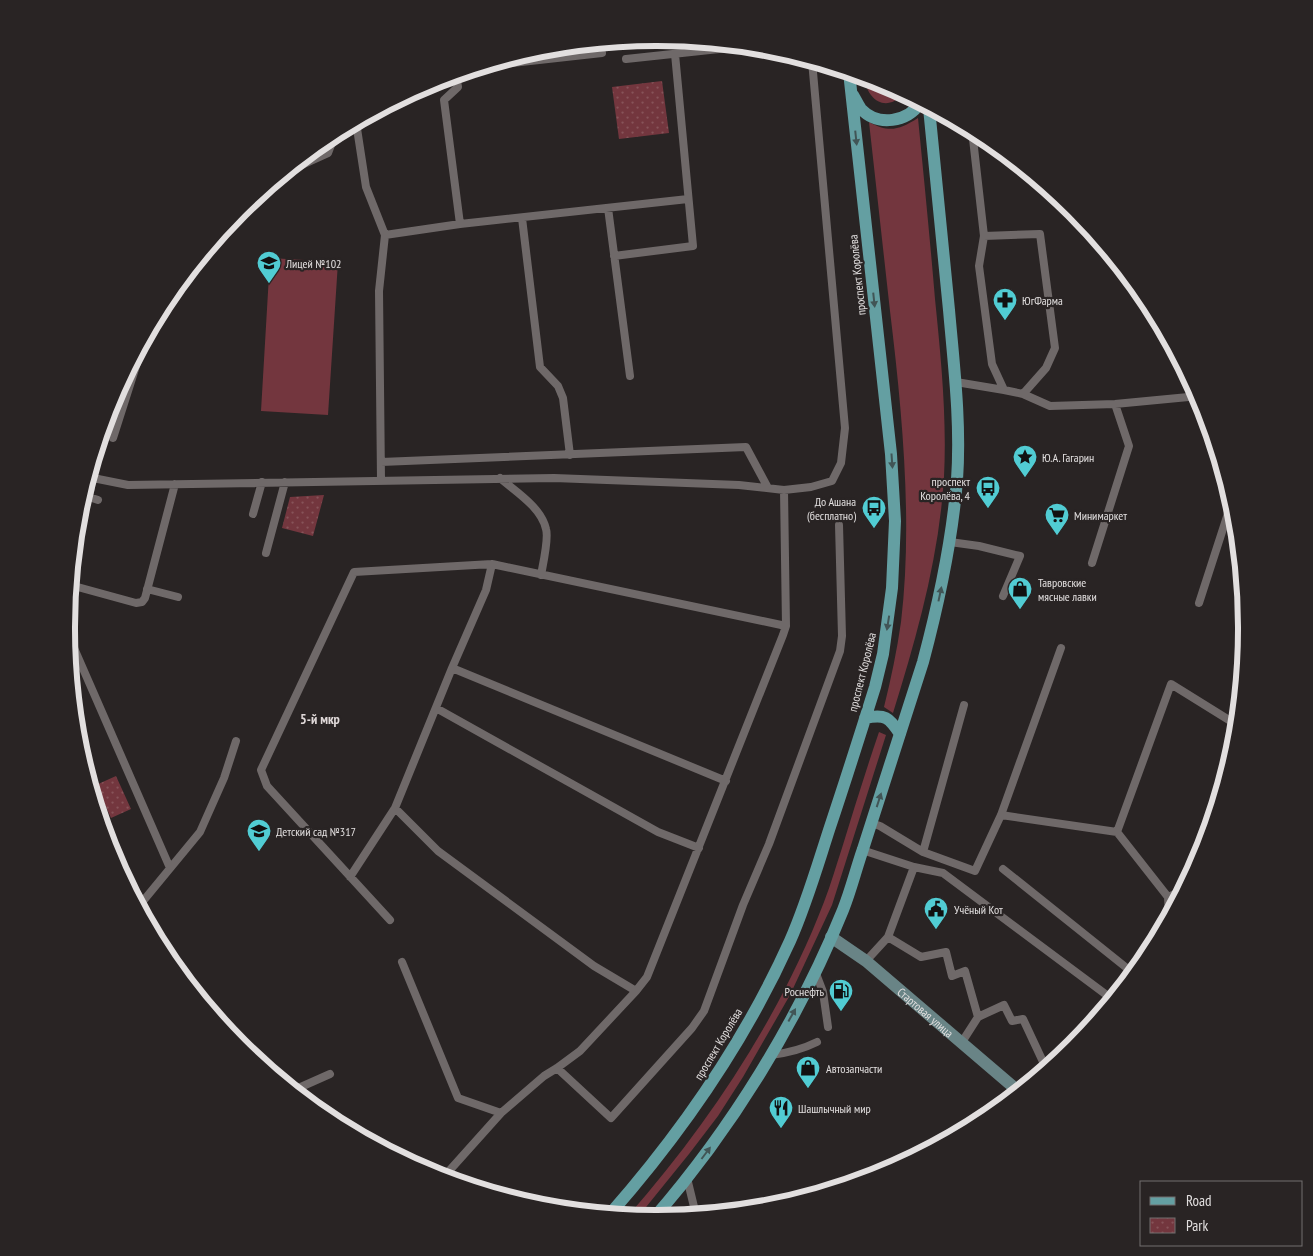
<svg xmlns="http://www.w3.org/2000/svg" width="1313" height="1256" font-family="'PT Sans Narrow',sans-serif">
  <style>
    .green { fill: #73363e }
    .park { fill: url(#park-dots) }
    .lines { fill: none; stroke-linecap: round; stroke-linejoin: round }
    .lane { stroke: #6f6969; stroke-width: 8 }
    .secondary { stroke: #698486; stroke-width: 12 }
    .primary { stroke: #649fa2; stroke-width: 12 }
    .oneway { fill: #415556 }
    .labels { text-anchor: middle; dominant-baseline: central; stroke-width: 4.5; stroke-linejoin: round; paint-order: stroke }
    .poi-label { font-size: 12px; fill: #e2dfdf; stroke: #292424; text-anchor: start }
    .street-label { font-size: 12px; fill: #e2dfdf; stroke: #292424 }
    .neighbourhood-label { font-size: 14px; font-weight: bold; fill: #e0d9d9; stroke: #292424 }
    .rim { fill: none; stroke: #e2dfdf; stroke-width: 6 }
  </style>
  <defs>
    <pattern id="park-dots" width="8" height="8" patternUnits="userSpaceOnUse" patternTransform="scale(1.25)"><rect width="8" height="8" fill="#73363e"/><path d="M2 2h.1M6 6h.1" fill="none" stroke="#875359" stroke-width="1.8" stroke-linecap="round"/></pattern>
  </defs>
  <rect width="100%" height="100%" fill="#292424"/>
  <!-- green -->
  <path class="green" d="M 864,77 L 883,83 L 903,94 C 886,113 867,100 864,77 Z
    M 918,118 C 924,179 930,239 935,299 C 941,358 947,417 944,477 C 939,558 917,636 893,713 L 884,707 C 891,679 897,650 901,622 C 913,522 902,410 890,311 C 883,248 876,185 869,122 C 889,133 899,130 918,118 Z
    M 270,258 L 338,262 L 328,415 L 261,411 Z
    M 879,732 L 886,735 L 832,905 L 790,995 L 743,1077 L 718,1116 L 689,1154 L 638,1217 L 628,1216 C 709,1123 780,1017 824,902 C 831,884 836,866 842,848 C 854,809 866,770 879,732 Z"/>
  <!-- park -->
  <path class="park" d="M 662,81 L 669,133 L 619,139 L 612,87 Z
    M 324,495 L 313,536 L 282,528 L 290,497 Z
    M 116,776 L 131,809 L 111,818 L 96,785 Z"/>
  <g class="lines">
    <!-- lane -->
    <path class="lane" d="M 626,59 L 747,46
      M 484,66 L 602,53
      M 456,75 L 458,87 L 444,100 L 460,224
      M 356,122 L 366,187 L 385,235 L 379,291 L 381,480
      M 286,172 L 328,153 L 331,145 L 328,137
      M 608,208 L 630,376
      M 522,218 L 540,367 L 558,386 L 563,398 L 570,455
      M 385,235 L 460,224 L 688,199
      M 984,236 L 1040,234 L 1055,348 L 1046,368 L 1023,394
      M 614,256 L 693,246 L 675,54
      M 956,382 L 1004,390 L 992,364 L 979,266 L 984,236 L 972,130
      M 1004,390 L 1023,394 L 1050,406 L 1115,404 L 1199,396
      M 113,438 L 144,341
      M 381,462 L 746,447 L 768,488
      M 88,477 L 128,485 L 554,478 L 739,485 L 784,490 L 811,487 L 832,481 L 841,463 L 845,428 L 812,61
      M 93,477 L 89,497 L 98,500
      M 500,478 C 516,492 541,507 546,529 C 549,538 543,564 541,575
      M 253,514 L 262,482
      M 950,542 L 979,546 L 1020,556 L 1003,596
      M 266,553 L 285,482
      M 1092,563 L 1129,446 L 1115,404
      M 70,587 L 74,586 L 136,603 L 142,602 L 145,598 L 175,484
      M 147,589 L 178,597
      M 1199,603 L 1232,501
      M 67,642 L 74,648 L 170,868
      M 452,668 L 726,781
      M 436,708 L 658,832 L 699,848
      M 395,808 L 438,851 L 594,966 L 636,991
      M 1001,815 L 1117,832 L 1168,897
      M 871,823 L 880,826 L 923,852 L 975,871 L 1001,815 L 1061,648
      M 1117,832 L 1171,684 L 1237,725
      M 862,850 L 914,867 L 943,873 L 1112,999
      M 923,852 L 964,705
      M 1003,869 L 1133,973
      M 350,877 L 395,808 L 452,668 L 486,590 L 492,564
      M 139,906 L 200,832 L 224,778 L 236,741
      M 1169,916 L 1168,897 L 1182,891
      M 390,920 L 267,786 L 261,770 L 354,572 L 492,564 L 786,626
      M 888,937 L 921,957 L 946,952 L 952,976 L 965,971 L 978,1017
      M 866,961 L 888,937 L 914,867
      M 402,962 L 458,1098 L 501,1113
      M 815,971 L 823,992 L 828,1027
      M 962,1042 L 978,1017 L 1004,1005 L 1012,1021 L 1023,1019 L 1045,1066 L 1054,1062
      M 771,1055 C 788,1053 801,1050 817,1042
      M 557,1068 L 611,1118 L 692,1028 L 704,1011 L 743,905 L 769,844 L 840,651 L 842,636 L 839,525
      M 294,1090 L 330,1074
      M 447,1178 L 449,1171 L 501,1113 L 544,1076 L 557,1068 L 580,1051 L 636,991 L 647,977 L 783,635 L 786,626 L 784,490
      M 687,1178 L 696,1215"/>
    <!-- secondary -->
    <path class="secondary" id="s1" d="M 831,937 L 866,961 L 1018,1091"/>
    <!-- primary -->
    <path class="primary" d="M 853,95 C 856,100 858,105 861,109 C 878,127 908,122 920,103
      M 865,718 C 885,714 889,717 900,734
      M 610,1214 C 682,1132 745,1041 790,941 C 806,905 817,867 829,830 C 845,782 860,735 875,687 L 883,654 L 892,588 L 895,521 L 891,454 L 849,72
      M 654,1218 C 732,1128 798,1021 843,910 C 851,890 856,869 863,849 C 883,787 903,724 923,662 C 939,602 952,542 957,480 C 961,423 954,367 949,310 C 942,243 936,175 929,108"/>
  </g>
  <!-- one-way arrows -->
  <defs><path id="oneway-solid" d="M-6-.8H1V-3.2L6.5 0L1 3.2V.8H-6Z" transform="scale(1.25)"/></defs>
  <g class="oneway">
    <use href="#oneway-solid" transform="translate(856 138) rotate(84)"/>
    <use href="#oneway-solid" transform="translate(874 300) rotate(84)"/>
    <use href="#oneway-solid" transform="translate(892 461) rotate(86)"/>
    <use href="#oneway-solid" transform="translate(940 594) rotate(-78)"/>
    <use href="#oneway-solid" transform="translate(888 623) rotate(99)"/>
    <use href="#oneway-solid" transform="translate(879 800) rotate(-72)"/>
    <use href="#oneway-solid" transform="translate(792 1015) rotate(-61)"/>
    <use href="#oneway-solid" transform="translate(706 1153) rotate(-53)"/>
  </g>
  <!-- icons -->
  <defs>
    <symbol id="school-pin" viewBox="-11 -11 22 30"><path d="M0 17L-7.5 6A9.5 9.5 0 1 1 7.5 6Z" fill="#51ccd3" stroke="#292424"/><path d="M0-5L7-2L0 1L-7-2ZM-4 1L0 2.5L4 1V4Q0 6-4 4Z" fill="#111"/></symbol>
    <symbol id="pharmacy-pin" viewBox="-11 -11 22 30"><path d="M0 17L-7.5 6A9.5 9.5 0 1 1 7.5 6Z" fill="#51ccd3" stroke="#292424"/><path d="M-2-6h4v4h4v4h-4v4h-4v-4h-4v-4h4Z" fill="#111"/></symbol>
    <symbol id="sight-pin" viewBox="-11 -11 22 30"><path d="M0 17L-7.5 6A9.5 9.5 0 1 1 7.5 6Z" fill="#51ccd3" stroke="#292424"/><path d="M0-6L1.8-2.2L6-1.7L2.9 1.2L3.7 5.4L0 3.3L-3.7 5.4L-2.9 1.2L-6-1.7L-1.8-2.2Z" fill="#111"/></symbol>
    <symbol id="bus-pin" viewBox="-11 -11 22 30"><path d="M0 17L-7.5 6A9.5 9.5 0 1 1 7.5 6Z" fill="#51ccd3" stroke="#292424"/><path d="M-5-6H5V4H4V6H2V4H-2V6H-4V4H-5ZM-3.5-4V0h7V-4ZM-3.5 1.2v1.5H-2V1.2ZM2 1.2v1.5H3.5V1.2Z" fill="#111"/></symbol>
    <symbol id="supermarket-pin" viewBox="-11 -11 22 30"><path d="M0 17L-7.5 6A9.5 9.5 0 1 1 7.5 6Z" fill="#51ccd3" stroke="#292424"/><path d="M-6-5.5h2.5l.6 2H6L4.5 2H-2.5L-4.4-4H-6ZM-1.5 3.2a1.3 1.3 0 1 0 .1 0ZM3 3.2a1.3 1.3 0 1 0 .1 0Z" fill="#111"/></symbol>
    <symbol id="shop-pin" viewBox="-11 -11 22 30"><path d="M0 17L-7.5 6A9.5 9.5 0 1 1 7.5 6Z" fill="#51ccd3" stroke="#292424"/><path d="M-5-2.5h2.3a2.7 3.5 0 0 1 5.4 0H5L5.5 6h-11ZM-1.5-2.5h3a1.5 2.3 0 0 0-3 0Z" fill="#111"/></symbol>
    <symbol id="civic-pin" viewBox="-11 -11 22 30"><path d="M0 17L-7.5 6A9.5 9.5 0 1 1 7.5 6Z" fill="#51ccd3" stroke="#292424"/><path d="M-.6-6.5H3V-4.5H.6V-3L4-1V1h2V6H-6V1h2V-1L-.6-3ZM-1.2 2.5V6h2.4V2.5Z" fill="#111"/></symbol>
    <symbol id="fuel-pin" viewBox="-11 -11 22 30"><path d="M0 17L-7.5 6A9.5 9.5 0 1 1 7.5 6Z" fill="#51ccd3" stroke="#292424"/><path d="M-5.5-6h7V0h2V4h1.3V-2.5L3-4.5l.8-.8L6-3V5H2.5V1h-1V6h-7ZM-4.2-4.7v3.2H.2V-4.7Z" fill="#111"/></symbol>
    <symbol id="restaurant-pin" viewBox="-11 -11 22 30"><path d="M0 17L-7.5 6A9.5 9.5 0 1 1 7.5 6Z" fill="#51ccd3" stroke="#292424"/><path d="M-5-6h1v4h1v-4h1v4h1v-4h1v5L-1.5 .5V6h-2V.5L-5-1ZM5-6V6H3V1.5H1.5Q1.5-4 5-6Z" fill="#111"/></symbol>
  </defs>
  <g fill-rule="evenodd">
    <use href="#school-pin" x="255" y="249" width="28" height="38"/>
    <use href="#pharmacy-pin" x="991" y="286" width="28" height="38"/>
    <use href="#sight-pin" x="1011" y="443" width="28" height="38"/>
    <use href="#bus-pin" x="974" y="474" width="28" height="38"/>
    <use href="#bus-pin" x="860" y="494" width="28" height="38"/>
    <use href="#supermarket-pin" x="1043" y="501" width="28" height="38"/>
    <use href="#shop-pin" x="1006" y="575" width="28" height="38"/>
    <use href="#school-pin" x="245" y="817" width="28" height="38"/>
    <use href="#civic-pin" x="922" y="895" width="28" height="38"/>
    <use href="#fuel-pin" x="827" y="977" width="28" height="38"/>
    <use href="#shop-pin" x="794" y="1054" width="28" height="38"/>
    <use href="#restaurant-pin" x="767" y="1094" width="28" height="38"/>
  </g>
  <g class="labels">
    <!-- poi labels -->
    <g class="poi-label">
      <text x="286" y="263">Лицей №102</text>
      <text x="1022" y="300">ЮгФарма</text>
      <text x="1042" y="457">Ю.А. Гагарин</text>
      <text x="970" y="481" text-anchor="end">проспект<tspan x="970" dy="14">Королёва, 4</tspan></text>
      <text x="856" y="501" text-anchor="end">До Ашана<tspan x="856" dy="14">(бесплатно)</tspan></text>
      <text x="1074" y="515">Минимаркет</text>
      <text x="1038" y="582">Тавровские<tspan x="1038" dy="14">мясные лавки</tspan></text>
      <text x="276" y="831">Детский сад №317</text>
      <text x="954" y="909">Учёный Кот</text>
      <text x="824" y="991" text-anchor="end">Роснефть</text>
      <text x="826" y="1068">Автозапчасти</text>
      <text x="798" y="1108">Шашлычный мир</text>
    </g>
    <!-- street labels -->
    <g class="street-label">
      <text transform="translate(857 275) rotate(-96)">проспект Королёва</text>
      <text transform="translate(862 672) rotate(-76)">проспект Королёва</text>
      <text stroke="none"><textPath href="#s1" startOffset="121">Стартовая улица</textPath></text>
      <text transform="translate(718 1044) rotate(-59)">проспект Королёва</text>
    </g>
    <!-- neighbourhood labels -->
    <g class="neighbourhood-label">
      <text x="320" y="719">5-й мкр</text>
    </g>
  </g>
  <!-- crop -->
  <path d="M0 0H1313V1256H0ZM656 46H657A581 581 0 0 1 1238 627V629A581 581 0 0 1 657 1210H656A581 581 0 0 1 75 629V627A581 581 0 0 1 656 46Z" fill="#292424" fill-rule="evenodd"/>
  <path class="rim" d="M656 46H657A581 581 0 0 1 1238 627V629A581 581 0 0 1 657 1210H656A581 581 0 0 1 75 629V627A581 581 0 0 1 656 46Z"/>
  <!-- legend -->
  <rect x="1140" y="1181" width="162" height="65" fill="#292424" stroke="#736f6f"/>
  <rect x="1150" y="1197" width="25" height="8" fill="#649fa2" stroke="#736f6f"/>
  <text x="1186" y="1206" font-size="15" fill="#e2dfdf">Road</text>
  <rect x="1150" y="1218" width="25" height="15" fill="url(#park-dots)" stroke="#736f6f"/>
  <text x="1186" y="1231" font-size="15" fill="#e2dfdf">Park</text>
</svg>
